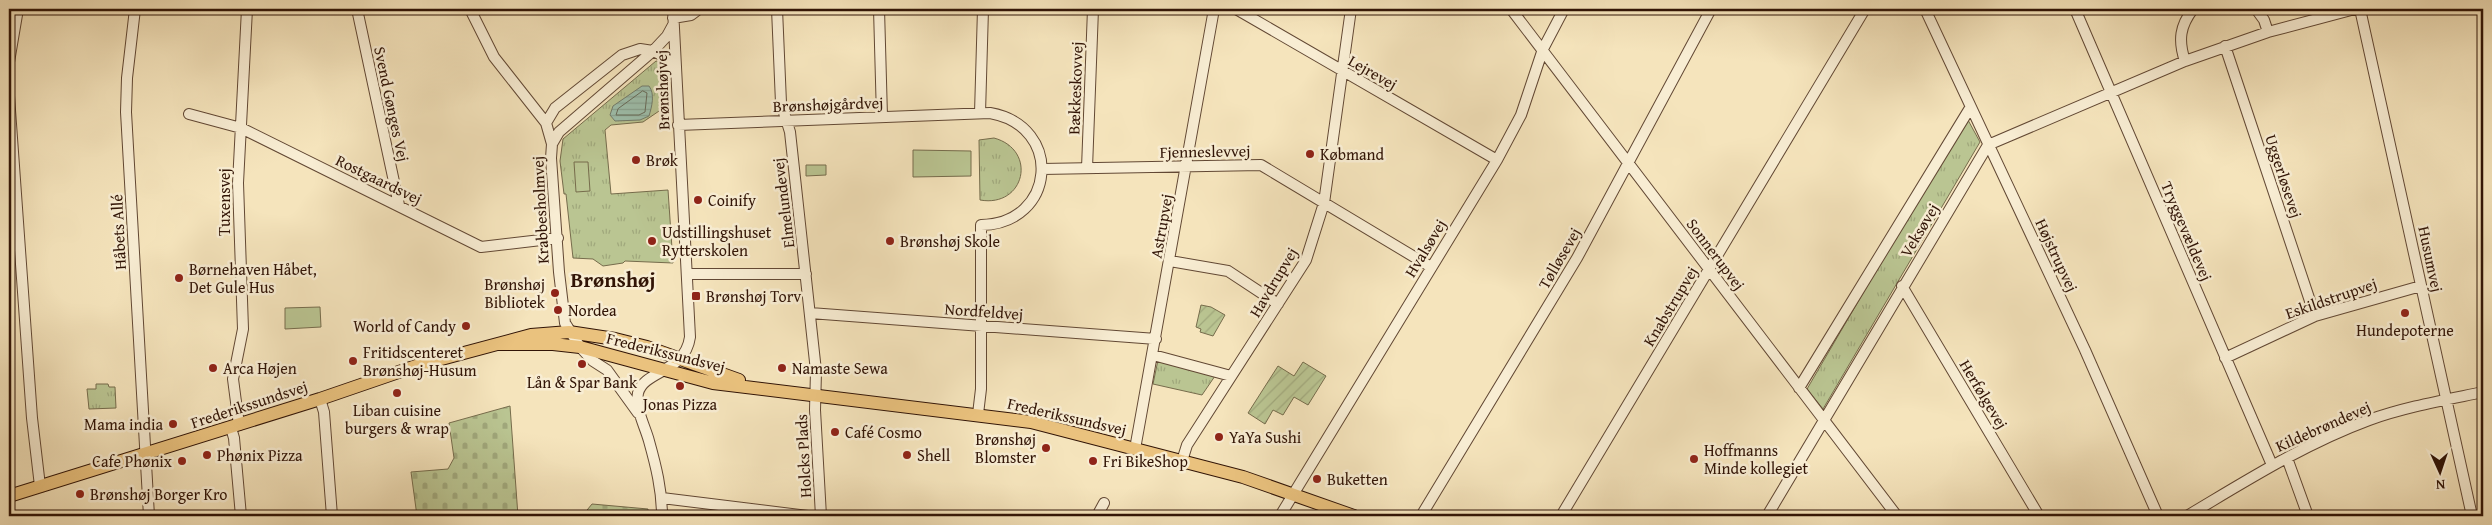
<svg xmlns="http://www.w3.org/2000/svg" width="2492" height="525" font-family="'Gentium Book Plus',serif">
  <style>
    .grass { fill: url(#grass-tufts); stroke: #766c4c }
    .cemetery { fill: url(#cemetery-stones); stroke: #766c4c }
    .garden { fill: url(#garden-furrows); stroke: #766c4c }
    .pitch { fill: #bac592; stroke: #766c4c }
    .water { fill: url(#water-rules); stroke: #727b6a }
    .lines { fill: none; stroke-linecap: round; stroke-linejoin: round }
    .shore { stroke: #676a59; stroke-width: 1 }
    .minor-casing { stroke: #624834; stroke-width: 12 }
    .major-casing { stroke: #311406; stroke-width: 14 }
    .minor { stroke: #f8edd3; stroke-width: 10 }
    .major { stroke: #eac27e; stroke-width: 12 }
    .poi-dot { fill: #8f2418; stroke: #f8edd3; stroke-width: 2 }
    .labels { text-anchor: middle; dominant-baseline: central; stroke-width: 5; stroke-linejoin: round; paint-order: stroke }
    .street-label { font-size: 16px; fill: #311406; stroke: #f8edd3 }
    .poi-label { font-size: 16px; fill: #311406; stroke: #f8edd3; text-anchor: start }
    .district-label { font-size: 21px; font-weight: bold; fill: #311406; stroke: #f8edd3 }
  </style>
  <defs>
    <pattern id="grass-tufts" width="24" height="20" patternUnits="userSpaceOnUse" patternTransform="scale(1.25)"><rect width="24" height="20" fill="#bac592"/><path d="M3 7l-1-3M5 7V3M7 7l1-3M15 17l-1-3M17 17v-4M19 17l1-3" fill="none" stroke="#a0a87c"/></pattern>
    <pattern id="cemetery-stones" width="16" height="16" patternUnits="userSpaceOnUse" patternTransform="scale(1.25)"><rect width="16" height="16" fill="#bac592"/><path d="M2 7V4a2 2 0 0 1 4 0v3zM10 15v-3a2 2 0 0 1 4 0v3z" fill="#a0a87c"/></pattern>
    <pattern id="garden-furrows" width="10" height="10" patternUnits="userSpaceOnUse" patternTransform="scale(1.25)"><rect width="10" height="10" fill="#bac592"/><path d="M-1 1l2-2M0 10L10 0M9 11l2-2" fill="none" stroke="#a0a87c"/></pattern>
    <pattern id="water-rules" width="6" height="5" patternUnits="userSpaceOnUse" patternTransform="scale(1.25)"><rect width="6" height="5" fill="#9dbfac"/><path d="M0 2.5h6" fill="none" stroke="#88a392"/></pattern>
  </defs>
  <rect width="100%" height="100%" fill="#f5e4bc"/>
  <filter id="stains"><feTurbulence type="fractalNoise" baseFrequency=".004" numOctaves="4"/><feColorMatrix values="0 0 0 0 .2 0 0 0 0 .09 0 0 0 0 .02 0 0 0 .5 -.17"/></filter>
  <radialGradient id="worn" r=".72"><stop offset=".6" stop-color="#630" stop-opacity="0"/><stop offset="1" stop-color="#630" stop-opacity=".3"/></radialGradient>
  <!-- grass -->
  <path class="grass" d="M 656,61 L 660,62 L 662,109 L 643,122 L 611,125 L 605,130 L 611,194 L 668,190 L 673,263 L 625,261 L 623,263 L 603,266 L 593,259 L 573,258 L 566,194 L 564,194 L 560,161 L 563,139 Z
    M 1968,120 L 1980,142 L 1823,409 L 1807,389 L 1963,122 Z
    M 994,138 C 1038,150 1025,208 980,200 L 979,140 Z
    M 1158,360 L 1215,376 L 1202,395 L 1153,384 Z
    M 96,384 L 108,384 L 109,387 L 115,387 L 116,408 L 89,409 L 87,389 L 96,389 Z"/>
  <!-- cemetery -->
  <path class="cemetery" d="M 510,406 L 518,516 L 417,516 L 411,472 L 448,469 L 454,458 L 449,423 Z
    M 592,504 L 648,509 L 648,516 L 568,516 L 583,515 Z"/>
  <!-- garden -->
  <path class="garden" d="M 1201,305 L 1211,307 L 1225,315 L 1213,336 L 1200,332 L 1201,329 L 1196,327 Z
    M 1303,362 L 1326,376 L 1308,405 L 1294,397 L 1283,415 L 1273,410 L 1265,424 L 1248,413 L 1278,366 L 1294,376 Z"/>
  <!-- pitch -->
  <path class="pitch" d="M 913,150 L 971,151 L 971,176 L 913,177 Z
    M 574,162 L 588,162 L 590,191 L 576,192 Z
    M 806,165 L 826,165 L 826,175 L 806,176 Z
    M 320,307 L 321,327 L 285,329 L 285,308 Z"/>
  <!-- water -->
  <path class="water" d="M 642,86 L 649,86 C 655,94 652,106 649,116 L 640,120 L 615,121 L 610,115 L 613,106 Z"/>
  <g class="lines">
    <!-- shore -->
    <path class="shore" d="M 643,91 L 647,93 L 645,112 L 639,115 L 616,115 L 618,109 Z"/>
    <defs>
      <path id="minor" d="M 135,9 L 127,78 L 126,112 L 149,516
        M 357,9 L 399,205
        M 470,9 L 494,57 L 546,123 L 552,144
        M 777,9 L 781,103 L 790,132 L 816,371 L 815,410 L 821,516
        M 879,9 L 882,117
        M 1236,9 L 1497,160
        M 1511,9 L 1897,516
        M 1925,9 L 2085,350 L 2158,516
        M 2075,9 L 2272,465
        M 2256,9 L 2264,20 L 2268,32
        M 2360,9 L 2472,516
        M 673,18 L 691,15 L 699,9
        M 2225,46 L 2315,316
        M 2185,61 C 2178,40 2180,26 2193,9
        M 9,62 L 18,9
        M 9,96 L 32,418 L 40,486
        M 980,113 L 983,9
        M 189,114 L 241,128 L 481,247 L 558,238
        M 546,123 L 555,108 L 622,55 L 640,49 L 653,51 L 670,59 L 674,72
        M 678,125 L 990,113 C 1064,126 1056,224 981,225 L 981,389 L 978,414
        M 1087,168 L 1093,9
        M 1042,169 L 1261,165 L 1431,267
        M 1170,261 L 1228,271 L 1278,304
        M 687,274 L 806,274
        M 1902,286 L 2039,516
        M 810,313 L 1156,339
        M 1153,355 L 1231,376
        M 2225,358 L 2315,316 L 2421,286
        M 1799,388 L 1970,108
        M 320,399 L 324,412 L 332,516
        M 638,413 L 607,370 L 593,361 L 580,347 L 565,323 L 559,272 L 551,158 L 552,144 L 559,132 L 653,51 L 667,36 L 673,25
        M 239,425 L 233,379 L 243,329 L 238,183 L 247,9
        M 231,428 L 234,438 L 241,516
        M 1135,449 L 1214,9
        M 2287,458 L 2308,516
        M 1182,461 L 1187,445 L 1306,260 L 1324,203 L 1351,9
        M 662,498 L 808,516
        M 662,516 C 662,490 656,466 649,441 C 645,426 635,409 638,393 C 644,370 685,373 690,337 L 673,9
        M 1097,516 L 1104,503
        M 1280,516 L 1497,160 L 1521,115 L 1543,49 L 1564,9
        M 1421,516 L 1577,258 L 1711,9
        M 1561,516 L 1865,9
        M 1767,516 L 1988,145 L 2185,61 L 2268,32 L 2355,9
        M 2187,516 C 2246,481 2304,444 2369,420 C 2405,407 2445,400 2483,392"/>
      <path id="major" d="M 499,344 L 553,344 L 580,347 L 713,383 L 1031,422 L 1243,477 L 1354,516
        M 9,496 L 320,399 L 419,365 L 531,335 L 569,332 L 615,339 L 647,347 L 739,380"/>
    </defs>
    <!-- minor casing -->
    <use href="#minor" class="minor-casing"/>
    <!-- major casing -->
    <use href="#major" class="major-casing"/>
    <!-- minor -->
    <use href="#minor" class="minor"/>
    <!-- major -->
    <use href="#major" class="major"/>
  </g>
  <!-- markers -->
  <g class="poi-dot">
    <circle cx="1310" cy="154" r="5"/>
    <circle cx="636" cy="160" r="5"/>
    <circle cx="698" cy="200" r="5"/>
    <circle cx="652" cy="241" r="5"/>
    <circle cx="890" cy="241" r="5"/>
    <circle cx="179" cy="278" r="5"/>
    <circle cx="555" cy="293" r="5"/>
    <rect x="691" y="291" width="10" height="10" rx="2.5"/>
    <circle cx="558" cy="310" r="5"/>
    <circle cx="2405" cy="313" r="5"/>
    <circle cx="466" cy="326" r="5"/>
    <circle cx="353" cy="361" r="5"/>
    <circle cx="582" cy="364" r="5"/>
    <circle cx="213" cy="368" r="5"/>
    <circle cx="782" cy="368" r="5"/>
    <circle cx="680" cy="386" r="5"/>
    <circle cx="397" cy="393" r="5"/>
    <circle cx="173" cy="424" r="5"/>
    <circle cx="835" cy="432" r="5"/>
    <circle cx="1219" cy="437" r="5"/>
    <circle cx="1046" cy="448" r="5"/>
    <circle cx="207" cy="455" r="5"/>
    <circle cx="907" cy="455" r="5"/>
    <circle cx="1694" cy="459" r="5"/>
    <circle cx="182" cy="461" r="5"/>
    <circle cx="1093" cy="461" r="5"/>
    <circle cx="1317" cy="479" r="5"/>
    <circle cx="80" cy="494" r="5"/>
  </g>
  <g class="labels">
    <!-- street labels -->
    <g class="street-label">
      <text transform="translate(1373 72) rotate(30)">Lejrevej</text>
      <text transform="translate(1075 88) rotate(-88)">Bækkeskovvej</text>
      <text transform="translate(662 90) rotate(-92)">Brønshøjvej</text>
      <text transform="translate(392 104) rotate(78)">Svend Gønges Vej</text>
      <text transform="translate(828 104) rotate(-2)">Brønshøjgårdvej</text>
      <text transform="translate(1205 151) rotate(-1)">Fjenneslevvej</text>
      <text transform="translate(2284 176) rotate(72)">Uggerløsevej</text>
      <text transform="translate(379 179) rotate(26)">Rostgaardsvej</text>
      <text transform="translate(224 202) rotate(-90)">Tuxensvej</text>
      <text transform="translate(783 203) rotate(-97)">Elmelundevej</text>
      <text transform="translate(540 210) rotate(-93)">Krabbesholmvej</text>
      <text transform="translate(1161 226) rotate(-80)">Astrupvej</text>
      <text transform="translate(1919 230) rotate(-59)">Veksøvej</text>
      <text transform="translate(2187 231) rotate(67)">Tryggevældevej</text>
      <text transform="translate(118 232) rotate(-93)">Håbets Allé</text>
      <text transform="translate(1425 248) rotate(-59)">Hvalsøvej</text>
      <text transform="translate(1716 254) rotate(53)">Sonnerupvej</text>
      <text transform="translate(2057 255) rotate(65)">Højstrupvej</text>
      <text transform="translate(1559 258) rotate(-60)">Tølløsevej</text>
      <text transform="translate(2431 259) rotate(78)">Husumvej</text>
      <text transform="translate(1273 282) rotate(-59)">Havdrupvej</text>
      <text transform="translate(2331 298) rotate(-19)">Eskildstrupvej</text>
      <text transform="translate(1670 306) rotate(-59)">Knabstrupvej</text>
      <text transform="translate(984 311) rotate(4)">Nordfeldvej</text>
      <text transform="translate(666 352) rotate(14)">Frederikssundsvej</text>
      <text transform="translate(1984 394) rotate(59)">Herfølgevej</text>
      <text transform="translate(249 404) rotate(-18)">Frederikssundsvej</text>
      <text transform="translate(1067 416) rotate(13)">Frederikssundsvej</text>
      <text transform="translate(2323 426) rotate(-24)">Kildebrøndevej</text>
      <text transform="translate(803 456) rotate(-93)">Holcks Plads</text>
    </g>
    <!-- poi labels -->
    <g class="poi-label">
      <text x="1320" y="154">Købmand</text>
      <text x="646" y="160">Brøk</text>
      <text x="708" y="200">Coinify</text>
      <text x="662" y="232">Udstillingshuset<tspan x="662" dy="18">Rytterskolen</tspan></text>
      <text x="900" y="241">Brønshøj Skole</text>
      <text x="189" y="269">Børnehaven Håbet,<tspan x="189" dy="18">Det Gule Hus</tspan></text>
      <text x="545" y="284" text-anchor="end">Brønshøj<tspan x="545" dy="18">Bibliotek</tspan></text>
      <text x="706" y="296">Brønshøj Torv</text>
      <text x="568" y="310">Nordea</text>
      <text x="456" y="326" text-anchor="end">World of Candy</text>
      <text x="2405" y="330" text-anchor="middle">Hundepoterne</text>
      <text x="363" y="352">Fritidscenteret<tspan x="363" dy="18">Brønshøj-Husum</tspan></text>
      <text x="223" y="368">Arca Højen</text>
      <text x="792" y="368">Namaste Sewa</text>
      <text x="582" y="382" text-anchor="middle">Lån &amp; Spar Bank</text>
      <text x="680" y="404" text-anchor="middle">Jonas Pizza</text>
      <text x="397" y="410" text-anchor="middle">Liban cuisine<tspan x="397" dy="18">burgers &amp; wrap</tspan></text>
      <text x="163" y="424" text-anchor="end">Mama india</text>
      <text x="845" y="432">Café Cosmo</text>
      <text x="1229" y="437">YaYa Sushi</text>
      <text x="1036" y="439" text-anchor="end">Brønshøj<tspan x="1036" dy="18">Blomster</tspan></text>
      <text x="1704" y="450">Hoffmanns<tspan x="1704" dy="18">Minde kollegiet</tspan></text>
      <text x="217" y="455">Phønix Pizza</text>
      <text x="917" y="455">Shell</text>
      <text x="172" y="461" text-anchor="end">Cafe Phønix</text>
      <text x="1103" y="461">Fri BikeShop</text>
      <text x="1327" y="479">Buketten</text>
      <text x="90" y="494">Brønshøj Borger Kro</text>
    </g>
    <!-- district labels -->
    <g class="district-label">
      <text x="613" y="279">Brønshøj</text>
    </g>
  </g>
  <!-- margin -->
  <rect width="2492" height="525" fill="none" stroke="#f5e4bc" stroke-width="30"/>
  <rect x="10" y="10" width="2472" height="505" fill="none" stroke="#311406" stroke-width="2.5"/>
  <rect x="15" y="15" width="2462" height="495" fill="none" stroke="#311406"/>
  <!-- north arrow -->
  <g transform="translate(2440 472) rotate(177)" stroke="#f8edd3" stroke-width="4" paint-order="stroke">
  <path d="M0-4L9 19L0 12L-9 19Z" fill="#311406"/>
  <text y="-8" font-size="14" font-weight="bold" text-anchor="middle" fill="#311406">N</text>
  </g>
  <rect width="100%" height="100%" filter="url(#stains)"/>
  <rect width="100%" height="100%" fill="url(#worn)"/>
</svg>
